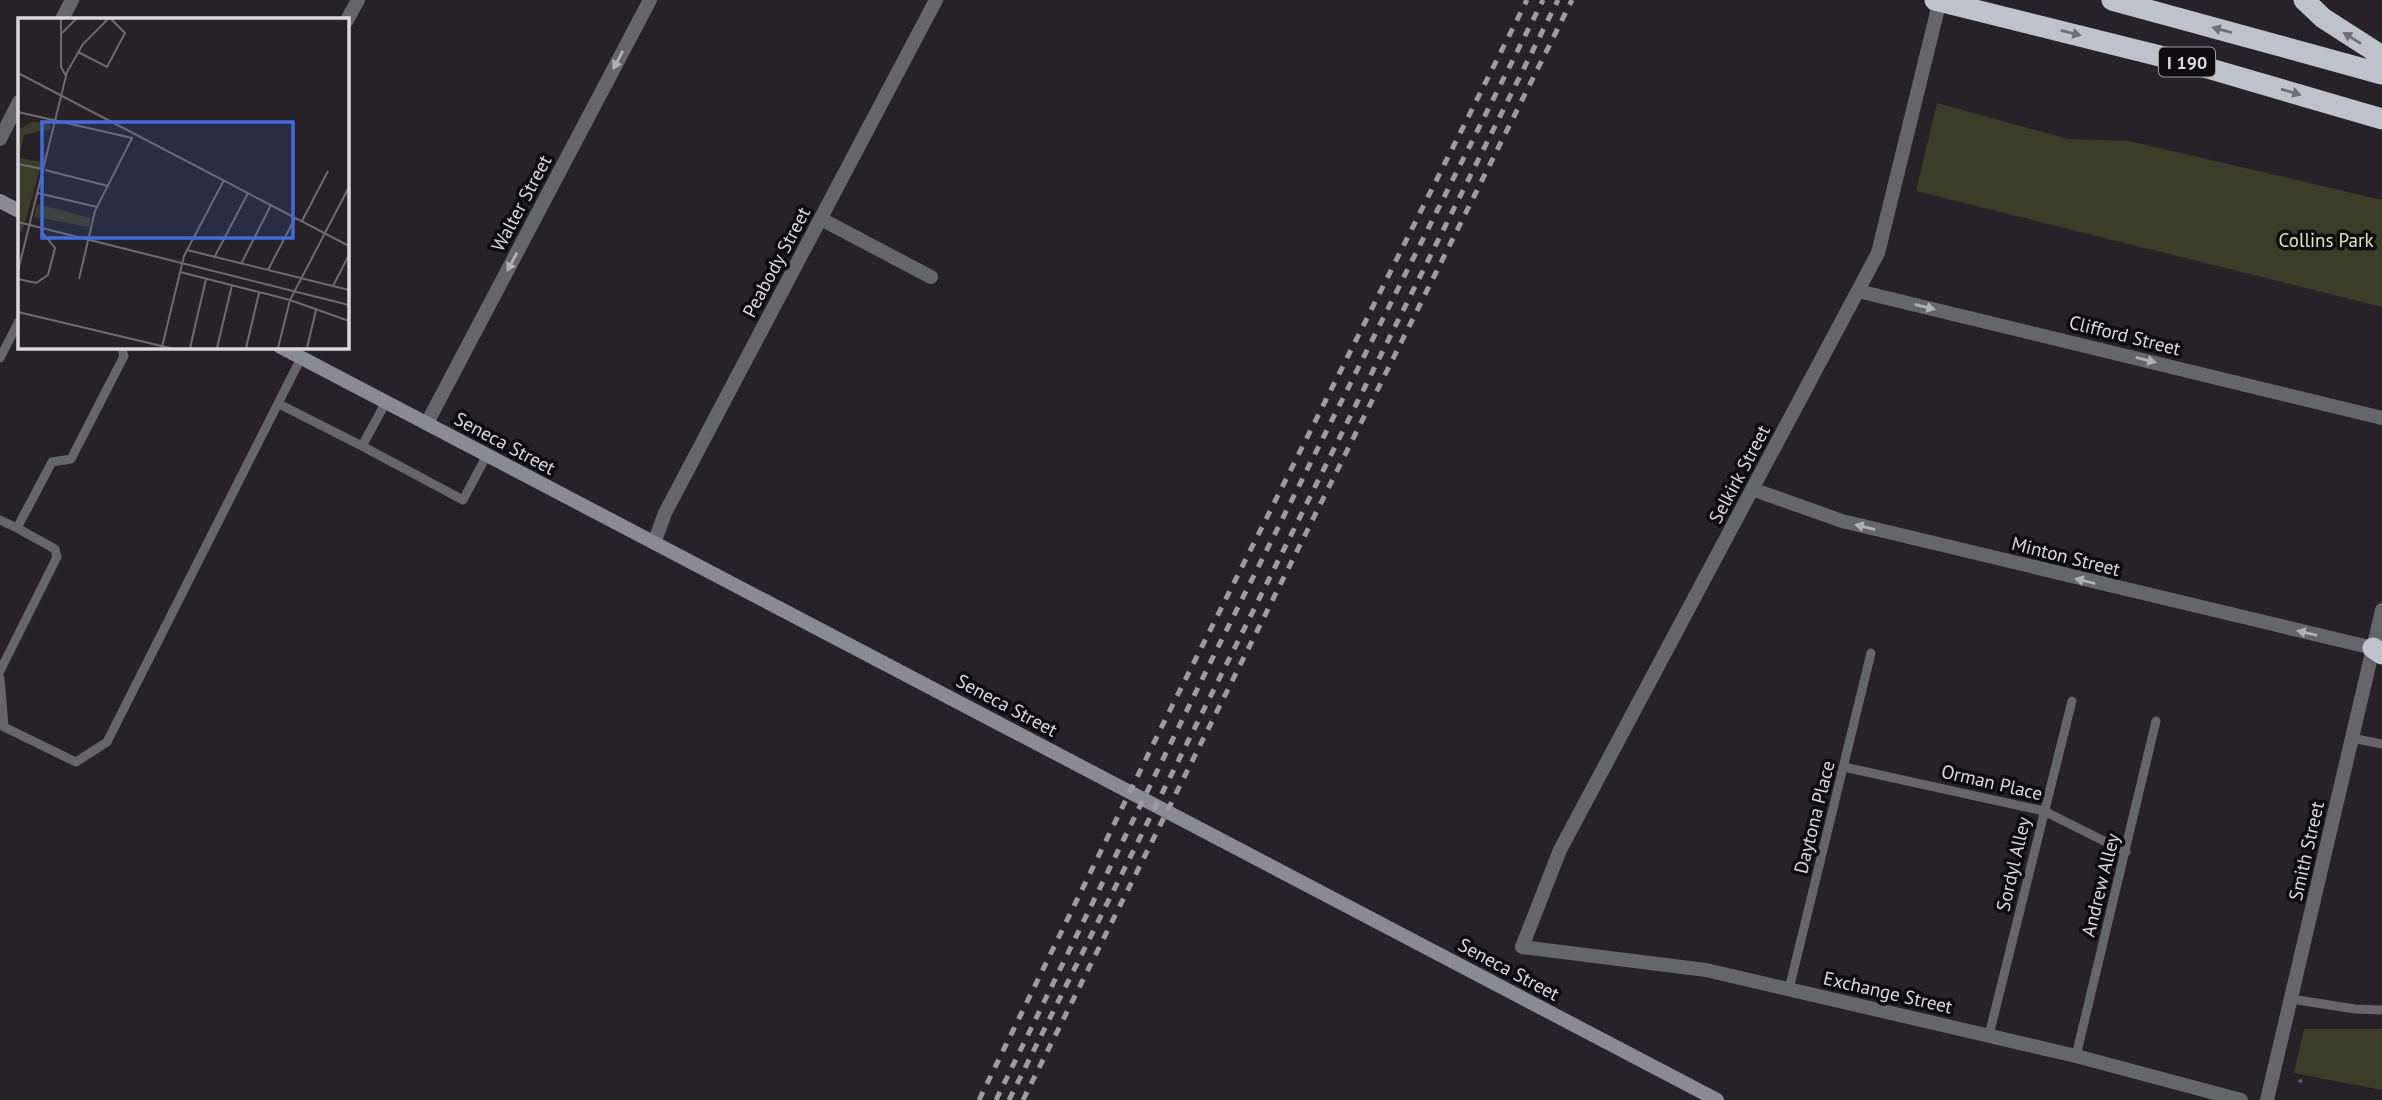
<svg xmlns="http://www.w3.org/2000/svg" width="2382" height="1100" font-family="'PT Sans',sans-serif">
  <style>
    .green { fill: #3a3e28 }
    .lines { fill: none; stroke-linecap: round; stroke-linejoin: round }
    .path { stroke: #605d62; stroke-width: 3.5; stroke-dasharray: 3.5 3.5; stroke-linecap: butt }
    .service { stroke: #646669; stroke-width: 9 }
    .minor { stroke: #646669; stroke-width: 14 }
    .tertiary { stroke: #646669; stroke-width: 14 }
    .secondary { stroke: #898b90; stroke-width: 14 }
    .motorway { stroke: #bec2cb; stroke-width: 21 }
    .rail { stroke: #9e9ba0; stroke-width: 5; stroke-dasharray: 9 9; stroke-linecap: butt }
    .oneway { fill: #6f7076 }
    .oneway2 { fill: #b1b1b4 }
    .labels { text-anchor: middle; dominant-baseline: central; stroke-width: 7; stroke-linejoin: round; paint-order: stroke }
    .shield { fill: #0e0c0f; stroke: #9e9c9f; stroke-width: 2 }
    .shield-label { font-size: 18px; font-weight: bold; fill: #dbd9dd }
    .street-label { font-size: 19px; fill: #dbd9dd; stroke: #0e0c0f }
    .park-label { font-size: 19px; fill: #dee8b3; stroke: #0e0c0f }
    .inset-road { fill: none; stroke: #6e6b70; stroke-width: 2 }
    .view { fill: #436ad9; fill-opacity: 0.15; stroke: #436ad9; stroke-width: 3.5 }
    .inset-edge { fill: none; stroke: #dbd9dd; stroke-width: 3.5 }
  </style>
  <rect width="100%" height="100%" fill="#262228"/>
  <!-- green -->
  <path class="green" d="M 1937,103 L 2068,139 L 2129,141 L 2382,200 L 2382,307 L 1916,191 Z
    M 2304,1029 L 2382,1029 L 2382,1090 L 2294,1073 Z"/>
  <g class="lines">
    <!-- path -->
    <path class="path" d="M 2299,1082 L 2303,1079"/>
    <!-- service -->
    <path class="service" d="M 0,358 L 19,321
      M 386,402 L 362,446 L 463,500 L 487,455
      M 279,404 L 362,446
      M 0,520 L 17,528 L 52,462 L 71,459 L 124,356 L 121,346
      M 0,671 L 57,557 L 55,549 L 17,528
      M 0,678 L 4,727 L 76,762 L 107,742 L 301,358
      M 2352,738 L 2382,744
      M 1844,767 L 2044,811 L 2126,852
      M 1789,989 L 1871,653
      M 2291,999 L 2355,1009 L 2382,1010
      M 1989,1035 L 2072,701
      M 2076,1056 L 2156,721"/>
    <!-- minor -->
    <path class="minor" d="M 1940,0 L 1878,253 L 1560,850 L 1522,947 L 1706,970 L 2076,1056 L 2241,1100
      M 62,19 L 72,0
      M 346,22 L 358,0
      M 0,139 L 19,102
      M 821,219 L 931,277
      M 1858,291 L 2382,418
      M 427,423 L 650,0
      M 1752,489 L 1842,521 L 2373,648
      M 654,543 L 665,513 L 936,0"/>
    <!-- tertiary -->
    <path class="tertiary" d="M 2267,1100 L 2382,610"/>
    <!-- secondary -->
    <path class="secondary" d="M 0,201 L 19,211
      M 279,346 L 1717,1100"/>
    <!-- motorway -->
    <path class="motorway" d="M 1935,0 L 2204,67 L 2382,119
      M 2112,0 L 2382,74
      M 2304,0 L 2323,18 L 2382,56
      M 2373,648 L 2382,654"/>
    <!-- rail -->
    <path class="rail" d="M 979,1100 L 1168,714 L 1527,0
      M 996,1100 L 1215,653 L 1543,0
      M 1009,1100 L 1558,0
      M 1023,1100 L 1572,0"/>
  </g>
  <!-- one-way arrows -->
  <defs><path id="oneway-solid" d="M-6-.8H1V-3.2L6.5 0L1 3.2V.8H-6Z" transform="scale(1.75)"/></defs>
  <g class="oneway">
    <use href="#oneway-solid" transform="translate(2222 30) rotate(-165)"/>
    <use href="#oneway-solid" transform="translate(2071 33) rotate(14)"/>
    <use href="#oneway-solid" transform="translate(2352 38) rotate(-148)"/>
    <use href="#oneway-solid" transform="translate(2291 92) rotate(16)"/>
  </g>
  <g class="oneway2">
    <use href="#oneway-solid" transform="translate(618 60) rotate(118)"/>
    <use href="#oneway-solid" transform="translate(512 262) rotate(118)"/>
    <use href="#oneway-solid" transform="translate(1925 307) rotate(14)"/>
    <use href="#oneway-solid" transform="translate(2146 360) rotate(14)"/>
    <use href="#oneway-solid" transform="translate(1865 527) rotate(-166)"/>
    <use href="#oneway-solid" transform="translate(2085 581) rotate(-166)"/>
    <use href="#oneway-solid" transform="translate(2307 633) rotate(-167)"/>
  </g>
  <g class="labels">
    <!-- shield labels -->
    <rect class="shield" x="2159" y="47.5" width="56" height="29" rx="5"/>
    <g class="shield-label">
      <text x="2187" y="62">I 190</text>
    </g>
    <!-- street labels -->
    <g class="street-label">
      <text transform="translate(521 203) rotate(-62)">Walter Street</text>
      <text transform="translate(776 262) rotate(-62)">Peabody Street</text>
      <text transform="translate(2125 335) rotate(14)">Clifford Street</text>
      <text transform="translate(505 443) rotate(28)">Seneca Street</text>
      <text transform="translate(1739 474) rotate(-62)">Selkirk Street</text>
      <text transform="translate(2066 556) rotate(14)">Minton Street</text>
      <text transform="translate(1007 705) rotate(28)">Seneca Street</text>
      <text transform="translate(1992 782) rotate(13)">Orman Place</text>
      <text transform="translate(1814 817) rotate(-76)">Daytona Place</text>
      <text transform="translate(2306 851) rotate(-77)">Smith Street</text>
      <text transform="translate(2013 864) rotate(-77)">Sordyl Alley</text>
      <text transform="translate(2100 885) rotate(-76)">Andrew Alley</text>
      <text transform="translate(1509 969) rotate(28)">Seneca Street</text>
      <text transform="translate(1888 992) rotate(13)">Exchange Street</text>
    </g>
    <!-- park labels -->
    <g class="park-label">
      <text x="2326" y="240">Collins Park</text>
    </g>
  </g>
  <!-- overview -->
  <g transform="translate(18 18)">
    <rect width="331" height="331" fill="#262228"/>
    <path d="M 16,103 L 33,107 L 32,111 L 6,117 L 1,140 L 24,144 L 4,214 L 0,213 L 0,112 ZM 19,186 L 73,200 L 71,209 L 16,199 Z" fill="#3a3e28"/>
    <path class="inset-road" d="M 43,0 L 43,49 L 48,58M 43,16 L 59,0M 60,34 L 89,49 L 107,15 L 92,0M 0,55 L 331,228M 0,94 L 114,120 L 77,193 L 61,261M 0,146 L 25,151M 27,152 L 90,168M 20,175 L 79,189M 284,203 L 310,153M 0,204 L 331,287M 169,232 L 331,272M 196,240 L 230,175M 223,246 L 253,187M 250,252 L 277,200M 0,253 L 49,54 L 65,26 L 91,0M 162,254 L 272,282 L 331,303M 0,261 L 18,265 L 30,257 L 37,230 L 25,215M 315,268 L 331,237M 0,294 L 152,330M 144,329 L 166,238 L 206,162M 172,330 L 188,261M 199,330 L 214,267M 228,330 L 241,275M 260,330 L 272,282 L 331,169M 289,330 L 298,292"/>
    <path class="view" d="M 24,104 L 275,104 L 275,220 L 24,220 Z"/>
    <rect width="331" height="331" class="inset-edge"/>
  </g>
</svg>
